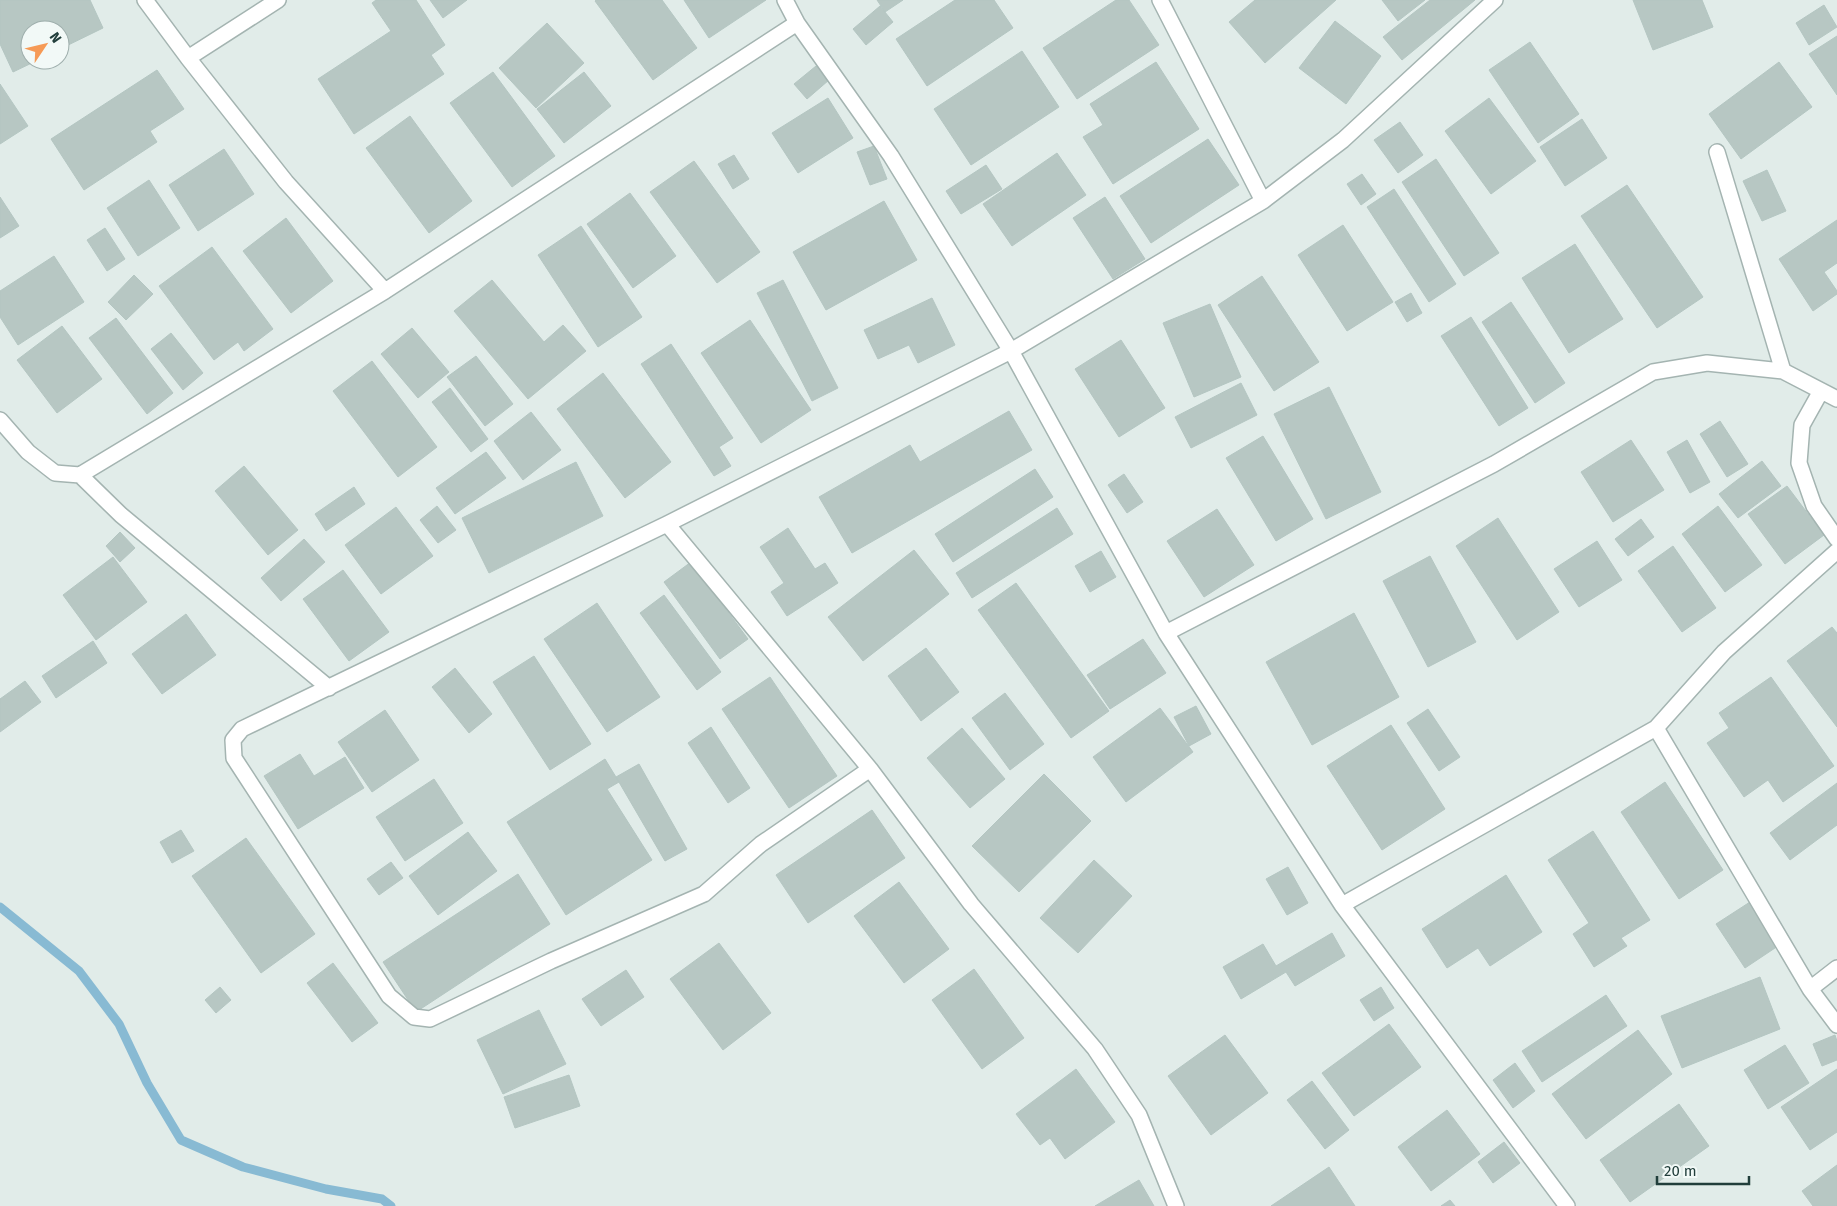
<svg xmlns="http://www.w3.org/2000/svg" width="1837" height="1206" font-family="'Fira Sans',sans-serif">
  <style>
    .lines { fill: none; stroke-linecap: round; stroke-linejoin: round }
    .stream { stroke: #88bad3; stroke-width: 9 }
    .building { fill: #b7c7c3; stroke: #b4c6c2 }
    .minor-casing { stroke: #a4b4b1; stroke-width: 18 }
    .minor { stroke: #fff; stroke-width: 15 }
  </style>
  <rect width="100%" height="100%" fill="#e1ece9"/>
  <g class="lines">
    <!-- stream -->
    <path class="stream" d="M 0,907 L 79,971 L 119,1024 L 147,1083 L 181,1140 L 243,1167 L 326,1189 L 382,1199 L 391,1206"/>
  </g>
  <!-- building -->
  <path class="building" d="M 0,0 L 90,0 L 103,28 L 60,49 L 60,30 L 30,30 L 30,60 L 38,60 L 13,72 L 0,44 Z
    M 376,0 L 416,0 L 445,45 L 431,55 L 444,74 L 354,134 L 318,79 L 391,31 L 372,3 Z
    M 430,0 L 467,0 L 443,18 Z
    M 596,0 L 662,0 L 697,48 L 653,80 L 595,1 Z
    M 684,0 L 766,0 L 709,38 Z
    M 877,0 L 903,0 L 885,12 Z
    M 955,0 L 994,0 L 1013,28 L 927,86 L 896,39 Z
    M 1116,0 L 1129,0 L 1159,45 L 1077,99 L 1043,48 Z
    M 1255,0 L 1336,0 L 1265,63 L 1229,22 Z
    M 1382,0 L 1425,0 L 1398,21 Z
    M 1430,0 L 1475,0 L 1402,60 L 1383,37 Z
    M 1633,0 L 1702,0 L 1713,27 L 1653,50 Z
    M 1824,5 L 1837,27 L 1809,45 L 1796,23 Z
    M 880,6 L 893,22 L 866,45 L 853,29 Z
    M 1335,21 L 1381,56 L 1346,104 L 1299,68 Z
    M 547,23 L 584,63 L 536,108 L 499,68 Z
    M 1837,36 L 1837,95 L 1809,54 Z
    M 1530,42 L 1579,114 L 1538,143 L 1489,70 Z
    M 1022,51 L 1059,107 L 971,165 L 934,109 Z
    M 1156,62 L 1199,129 L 1113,184 L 1083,137 L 1103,125 L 1090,104 Z
    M 1779,62 L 1812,107 L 1741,159 L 1709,114 Z
    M 816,66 L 829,80 L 807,99 L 794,84 Z
    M 157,70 L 184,109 L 150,131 L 157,142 L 84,190 L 51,139 Z
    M 493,72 L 555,156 L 512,187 L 450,103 Z
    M 584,72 L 611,106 L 564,143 L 537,109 Z
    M 0,84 L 28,126 L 0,144 Z
    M 828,98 L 853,138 L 798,173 L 772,133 Z
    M 1489,98 L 1536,161 L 1491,194 L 1445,131 Z
    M 410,116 L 472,201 L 429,233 L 366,148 Z
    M 1582,119 L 1607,158 L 1565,186 L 1540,147 Z
    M 1400,122 L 1423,155 L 1398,173 L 1374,140 Z
    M 1208,139 L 1239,185 L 1151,243 L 1120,196 Z
    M 874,146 L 887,179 L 870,185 L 857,152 Z
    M 224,149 L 254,194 L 198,231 L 169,185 Z
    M 1057,153 L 1086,195 L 1012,246 L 983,204 Z
    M 734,155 L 749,179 L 733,189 L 718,164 Z
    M 1436,159 L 1499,253 L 1464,276 L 1402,182 Z
    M 694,161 L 760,252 L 717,283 L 650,192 Z
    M 986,165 L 1002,189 L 961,214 L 946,191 Z
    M 1767,170 L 1786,211 L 1762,221 L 1743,181 Z
    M 1362,174 L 1376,194 L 1361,205 L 1347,184 Z
    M 149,180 L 180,228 L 138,256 L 107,208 Z
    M 1627,185 L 1703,297 L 1657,328 L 1581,216 Z
    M 1394,189 L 1456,284 L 1429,302 L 1367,207 Z
    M 630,193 L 676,256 L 633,288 L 587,224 Z
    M 0,197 L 19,226 L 0,238 Z
    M 1105,197 L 1145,259 L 1113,279 L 1073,218 Z
    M 884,201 L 917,260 L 826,310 L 793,252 Z
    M 286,218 L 333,281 L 291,313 L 243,251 Z
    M 1837,220 L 1837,263 L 1824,272 L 1837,291 L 1837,294 L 1813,311 L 1779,259 Z
    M 1343,225 L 1393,302 L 1347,331 L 1298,255 Z
    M 581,226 L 642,317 L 598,347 L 538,255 Z
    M 105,228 L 125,259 L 107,271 L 87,240 Z
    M 1575,244 L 1623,319 L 1569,353 L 1522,278 Z
    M 212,247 L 273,329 L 244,351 L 238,342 L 214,360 L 159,286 Z
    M 54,256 L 84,302 L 18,345 L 0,317 L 0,291 Z
    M 134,275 L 153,294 L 126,320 L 108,302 Z
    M 1262,276 L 1319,362 L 1274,391 L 1218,305 Z
    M 492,280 L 544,342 L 563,325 L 586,351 L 528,399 L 454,311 Z
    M 783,280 L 838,388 L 812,401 L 757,293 Z
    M 1411,293 L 1422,313 L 1407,322 L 1395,302 Z
    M 932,298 L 955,345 L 918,363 L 909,345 L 878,359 L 864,330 Z
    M 1511,302 L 1565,383 L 1535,403 L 1482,322 Z
    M 1210,304 L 1241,377 L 1194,397 L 1163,323 Z
    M 1471,317 L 1528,408 L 1499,426 L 1441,336 Z
    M 116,318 L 173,393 L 147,414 L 89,338 Z
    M 750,320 L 811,410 L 761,443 L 701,353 Z
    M 62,326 L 102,379 L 57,413 L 17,360 Z
    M 412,328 L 449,372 L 418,398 L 381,354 Z
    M 171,333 L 203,373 L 183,390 L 151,349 Z
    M 1121,340 L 1165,408 L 1119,437 L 1075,369 Z
    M 671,344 L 733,438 L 719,447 L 731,466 L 714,476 L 641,364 Z
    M 476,356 L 513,404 L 485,426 L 447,377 Z
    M 372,361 L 437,447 L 398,477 L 333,391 Z
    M 603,373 L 671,462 L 625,498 L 557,409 Z
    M 1241,383 L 1257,415 L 1191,448 L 1175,417 Z
    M 1329,387 L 1381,492 L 1326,519 L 1274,414 Z
    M 450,388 L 488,439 L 471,452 L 432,402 Z
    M 1009,411 L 1032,450 L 852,553 L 819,497 L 910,445 L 920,462 Z
    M 531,412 L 561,450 L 523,480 L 494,441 Z
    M 1720,421 L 1748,464 L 1727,477 L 1700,434 Z
    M 1263,436 L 1313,519 L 1276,541 L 1226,458 Z
    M 1631,440 L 1664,490 L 1613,522 L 1581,472 Z
    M 1687,440 L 1710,482 L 1690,493 L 1667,452 Z
    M 486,452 L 506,478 L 455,514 L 436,488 Z
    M 1762,461 L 1781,486 L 1738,518 L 1719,494 Z
    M 576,462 L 603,516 L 489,573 L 462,518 Z
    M 244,466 L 298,530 L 268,555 L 215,491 Z
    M 1035,469 L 1053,497 L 953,562 L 935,534 Z
    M 1124,474 L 1143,502 L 1127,513 L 1108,485 Z
    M 1787,486 L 1824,535 L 1785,564 L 1748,514 Z
    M 354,487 L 365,504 L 326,531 L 315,514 Z
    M 437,506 L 456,530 L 438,543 L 420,520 Z
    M 1718,506 L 1762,565 L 1725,592 L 1682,534 Z
    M 396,507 L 433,556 L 381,594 L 345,545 Z
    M 1057,508 L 1073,534 L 972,598 L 956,573 Z
    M 1217,509 L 1254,565 L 1204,597 L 1167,541 Z
    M 1498,518 L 1559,612 L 1517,640 L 1456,546 Z
    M 1641,519 L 1654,537 L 1628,556 L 1615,539 Z
    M 788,528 L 815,569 L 825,563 L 838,583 L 787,616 L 771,592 L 784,583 L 760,547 Z
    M 120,532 L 135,548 L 120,562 L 106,546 Z
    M 304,539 L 325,562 L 281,601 L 261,578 Z
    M 1597,541 L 1622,580 L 1579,607 L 1554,569 Z
    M 1673,546 L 1716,608 L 1682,632 L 1638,571 Z
    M 914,550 L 949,594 L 863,661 L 828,617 Z
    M 1101,551 L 1116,577 L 1090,592 L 1075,566 Z
    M 1430,556 L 1476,642 L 1428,667 L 1383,581 Z
    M 113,557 L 147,602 L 96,640 L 63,595 Z
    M 691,562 L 748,639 L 720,659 L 664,582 Z
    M 343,570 L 389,632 L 349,661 L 303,599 Z
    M 1016,583 L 1109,711 L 1071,738 L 978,610 Z
    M 664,595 L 721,672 L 697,690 L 640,613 Z
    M 597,603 L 660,697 L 607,732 L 544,639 Z
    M 1354,613 L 1399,697 L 1312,745 L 1266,662 Z
    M 186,614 L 216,655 L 162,694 L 132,654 Z
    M 1832,627 L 1837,633 L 1837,727 L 1787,661 Z
    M 1143,639 L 1166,673 L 1110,709 L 1087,675 Z
    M 93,641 L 107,663 L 56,698 L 42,676 Z
    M 926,648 L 959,692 L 921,721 L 888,676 Z
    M 534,656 L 591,744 L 550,770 L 493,682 Z
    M 455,668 L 492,714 L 469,733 L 432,687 Z
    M 770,677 L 837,776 L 789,808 L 722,709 Z
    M 1771,677 L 1834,766 L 1783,802 L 1768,780 L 1744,797 L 1707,743 L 1729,728 L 1719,713 Z
    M 25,681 L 41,702 L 0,732 L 0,699 Z
    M 1005,693 L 1044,744 L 1010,770 L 972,718 Z
    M 1196,706 L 1211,734 L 1189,746 L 1174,717 Z
    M 1160,708 L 1193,752 L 1126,802 L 1093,757 Z
    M 1428,709 L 1460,757 L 1439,771 L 1407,723 Z
    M 385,710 L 419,760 L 372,792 L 338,742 Z
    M 1391,725 L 1445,809 L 1382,850 L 1327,766 Z
    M 711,727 L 750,788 L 728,803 L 688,743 Z
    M 962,728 L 1005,779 L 970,808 L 927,758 Z
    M 300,754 L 314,776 L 345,757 L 364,788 L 298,829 L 264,776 Z
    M 605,759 L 619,782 L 607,789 L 652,860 L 566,915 L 507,822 Z
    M 639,764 L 687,849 L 665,861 L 616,777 Z
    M 1044,774 L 1091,821 L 1019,892 L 972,846 Z
    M 434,779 L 463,823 L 405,861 L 376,817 Z
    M 1665,782 L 1723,870 L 1679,899 L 1621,812 Z
    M 1837,783 L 1837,825 L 1790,860 L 1770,833 Z
    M 872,810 L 905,858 L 808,923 L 776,875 Z
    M 181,830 L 194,851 L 172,863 L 160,842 Z
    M 1593,831 L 1650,920 L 1621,938 L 1627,946 L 1594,967 L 1573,934 L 1589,923 L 1548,860 Z
    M 468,832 L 497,871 L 438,915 L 409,876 Z
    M 246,838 L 315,934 L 261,973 L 192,876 Z
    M 1094,860 L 1132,896 L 1078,953 L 1040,918 Z
    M 391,862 L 403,878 L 379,895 L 367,879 Z
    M 1288,867 L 1308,903 L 1287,915 L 1266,879 Z
    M 518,874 L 550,924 L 416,1012 L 383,962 Z
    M 1506,875 L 1542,932 L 1490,966 L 1478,948 L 1447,968 L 1422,929 Z
    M 899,882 L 949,949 L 904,983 L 854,916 Z
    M 1750,902 L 1778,946 L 1745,968 L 1716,924 Z
    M 1332,933 L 1345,956 L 1295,986 L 1286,972 L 1241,999 L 1223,967 L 1263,944 L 1276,966 Z
    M 719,943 L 771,1013 L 723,1050 L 670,979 Z
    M 333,963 L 378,1023 L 352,1042 L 307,983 Z
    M 974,969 L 1024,1038 L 982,1069 L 932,1000 Z
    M 626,970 L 644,997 L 601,1026 L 582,999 Z
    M 1760,977 L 1780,1029 L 1682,1068 L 1661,1016 Z
    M 220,987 L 231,1000 L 216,1013 L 205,1000 Z
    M 1381,987 L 1394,1008 L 1374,1021 L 1360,1000 Z
    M 1606,995 L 1627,1026 L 1542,1082 L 1522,1051 Z
    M 539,1010 L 566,1064 L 503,1094 L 477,1040 Z
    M 1389,1024 L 1421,1067 L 1354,1116 L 1322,1073 Z
    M 1638,1030 L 1672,1074 L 1586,1139 L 1552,1094 Z
    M 1225,1035 L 1268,1093 L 1211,1135 L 1168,1076 Z
    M 1835,1035 L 1837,1041 L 1837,1060 L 1822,1066 L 1813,1044 Z
    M 1785,1045 L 1809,1083 L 1768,1109 L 1744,1070 Z
    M 1515,1063 L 1535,1091 L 1513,1108 L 1493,1080 Z
    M 1076,1069 L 1115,1122 L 1065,1159 L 1050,1138 L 1040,1145 L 1016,1114 Z
    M 1837,1069 L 1837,1132 L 1810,1150 L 1781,1107 Z
    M 569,1075 L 580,1106 L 515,1128 L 504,1097 Z
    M 1312,1081 L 1349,1130 L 1325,1149 L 1287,1100 Z
    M 1679,1104 L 1709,1146 L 1630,1202 L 1600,1160 Z
    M 1447,1110 L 1480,1154 L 1431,1191 L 1398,1147 Z
    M 1504,1142 L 1520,1163 L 1493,1183 L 1478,1162 Z
    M 1837,1165 L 1837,1206 L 1813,1206 L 1802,1191 Z
    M 1329,1167 L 1355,1206 L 1271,1206 Z
    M 1139,1180 L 1154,1206 L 1095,1206 Z
    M 1450,1200 L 1455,1206 L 1441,1206 Z"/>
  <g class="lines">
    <defs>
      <path id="minor" d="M 145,0 L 188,58 L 286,182 L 385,291
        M 785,0 L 797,23 L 891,156 L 1011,351 L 1166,633 L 1342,905 L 1567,1206
        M 1160,0 L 1263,201
        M 188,58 L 278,0
        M 1717,152 L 1783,371
        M 1821,391 L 1802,425 L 1799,463 L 1814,506 L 1837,539
        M 0,420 L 28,452 L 55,473 L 80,475 L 385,291 L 797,23
        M 80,475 L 121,515 L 329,688
        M 667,524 L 870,769 L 971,904 L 1095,1049 L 1139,1115 L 1176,1206
        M 1166,633 L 1494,464 L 1653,372 L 1707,363 L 1783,371 L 1837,399
        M 1656,728 L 1810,989 L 1837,1025
        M 870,769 L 761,844 L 704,894 L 551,961 L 430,1019 L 414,1017 L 389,996 L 234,758 L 233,740 L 242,729 L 667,524 L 1011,351 L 1263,201 L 1343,140 L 1495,0
        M 1342,905 L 1656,728 L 1724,652 L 1837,551
        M 1810,989 L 1837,968"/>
    </defs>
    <!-- minor casing -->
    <use href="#minor" class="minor-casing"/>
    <!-- minor -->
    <use href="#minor" class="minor"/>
  </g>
  <!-- north arrow -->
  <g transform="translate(45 45) rotate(55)"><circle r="24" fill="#f2f9f7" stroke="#9eaeac"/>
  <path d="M0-4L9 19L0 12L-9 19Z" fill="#f69a56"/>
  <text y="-8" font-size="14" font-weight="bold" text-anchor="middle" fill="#213e3b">N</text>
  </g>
  <!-- scale -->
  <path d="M1657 1176v8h92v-8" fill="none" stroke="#213e3b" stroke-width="2.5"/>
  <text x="1664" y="1176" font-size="15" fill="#213e3b" stroke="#f2f9f7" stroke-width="4" paint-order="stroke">20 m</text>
</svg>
